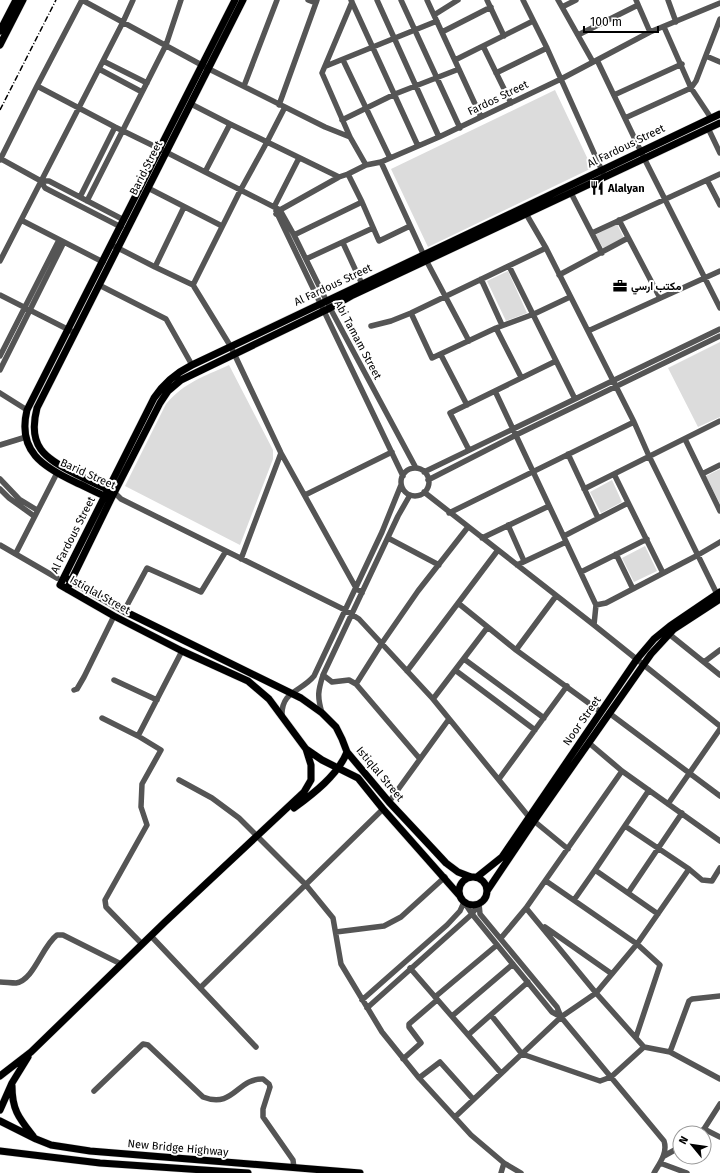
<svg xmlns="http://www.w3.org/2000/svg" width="720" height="1173" font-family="'Fira Sans',Vazirmatn,sans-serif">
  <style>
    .green { fill: #dcdcdc }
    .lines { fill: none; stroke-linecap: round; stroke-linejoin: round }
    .major-casing { stroke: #dbdbdb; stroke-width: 8 }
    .minor { stroke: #555; stroke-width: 5.5 }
    .major { stroke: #000; stroke-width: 7 }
    .rail { stroke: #000; stroke-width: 1.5; stroke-dasharray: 6 2 1 2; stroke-linecap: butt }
    .labels { text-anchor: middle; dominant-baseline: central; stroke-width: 4; stroke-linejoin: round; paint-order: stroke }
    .street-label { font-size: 11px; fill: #000; stroke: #fff }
    .poi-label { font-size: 11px; font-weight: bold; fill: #000; stroke: #fff; text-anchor: start }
  </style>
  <rect width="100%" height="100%" fill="#fff"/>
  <!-- green -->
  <path class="green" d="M 555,90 L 592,168 L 428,247 L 391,169 Z
    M 617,224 L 624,238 L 604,249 L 595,235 Z
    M 508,271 L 527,313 L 506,321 L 487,281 Z
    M 720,342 L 720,417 L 698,427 L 668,368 Z
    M 229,365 L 273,450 L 273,459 L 240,545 L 125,486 L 166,404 C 185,382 203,377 229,365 Z
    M 720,469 L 720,504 L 706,476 Z
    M 612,480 L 622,502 L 601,513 L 590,492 Z
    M 645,546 L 657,571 L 634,582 L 622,558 Z"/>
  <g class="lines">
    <defs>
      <path id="major" d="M 0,31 L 16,0
        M 0,45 L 23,0
        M 112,491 C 100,486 88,480 76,474 C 44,458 27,446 37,408 L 243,0
        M 109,498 C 97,493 86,487 75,482 C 43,467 17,451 27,410 L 235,0
        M 68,579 L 124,611 L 301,698 L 322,713 L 336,727 L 342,739 L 347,752 L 389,802 L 433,849 L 446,863 L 458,872 L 471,877
        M 67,589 L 111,499 L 160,403 L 168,391 L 181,380 L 330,308 L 353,295 L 720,123
        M 294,808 C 313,794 338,775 347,752
        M459 891a14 14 0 1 1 28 0a14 14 0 1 1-28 0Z
        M 477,877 L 502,857 L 637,659 L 654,639 L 670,626 L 720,592
        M 487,891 L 534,821 L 651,654 L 674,629 L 720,599
        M 459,895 L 383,809 L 358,778 L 322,760 L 306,749 L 269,699 L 248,681 L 182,651 L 114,616 L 60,585 L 154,398 C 164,383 176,373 192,365 L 720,114
        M 0,1076 L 31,1052 L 165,922 L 304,792 L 311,780 L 311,765 L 306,749
        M 12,1086 C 12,1110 19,1118 33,1136
        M 0,1110 L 12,1083 L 28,1057
        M 0,1121 L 36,1139 L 51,1145 L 90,1151 L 360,1173
        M 0,1151 L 100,1163 L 248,1173"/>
    </defs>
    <!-- major casing -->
    <use href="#major" class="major-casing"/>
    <!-- minor -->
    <path class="minor" d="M 82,0 L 209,69 L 325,127 L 350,137
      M 308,0 L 316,3
      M 351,0 L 418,146
      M 377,0 L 439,137
      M 401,0 L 460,128
      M 427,0 L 481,117
      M 487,0 L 504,36
      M 523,0 L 547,48 L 603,173
      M 558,0 L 593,62
      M 636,0 L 650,32
      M 668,0 L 676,22
      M 352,2 L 322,73 L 350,137 L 366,165
      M 562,7 L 576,0
      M 434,15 L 458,0
      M 664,27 L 691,88 L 711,118
      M 442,32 L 491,7
      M 578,35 L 638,5
      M 483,46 L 511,103
      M 706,56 L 720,62
      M 343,60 L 390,158
      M 455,60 L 533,21
      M 597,60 L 644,158 L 720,308
      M 103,61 L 147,83
      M 326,66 L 437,21
      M 99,69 L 142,92
      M 496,73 L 547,48
      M 37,86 L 115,127 L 160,149 L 280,210 L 294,235 L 330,308 L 416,468
      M 244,86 L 277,0
      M 614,95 L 682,64
      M 191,104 L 230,124 L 339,177
      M 279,105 L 317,0
      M 625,118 L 691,88 L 696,81 L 720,19
      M 342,120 L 395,94 L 459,69
      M 708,128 L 720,153
      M 1,159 L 41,181 L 49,181 L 124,220
      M 0,160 L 37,86 L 82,0
      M 381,162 L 426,260 L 469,341
      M 205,172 L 230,124
      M 348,174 L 362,202 L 379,241 L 410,226
      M 707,180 L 720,205
      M 41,181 L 45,188 L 121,227
      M 148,188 L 222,226
      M 571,193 L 602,253
      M 80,197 L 115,127
      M 87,201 L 166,45 L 181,0
      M 274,207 L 299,158
      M 276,211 L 403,476
      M 525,212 L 546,248 L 634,422 L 649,456 L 717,594
      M 276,214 L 280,210 L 339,177 L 348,174 L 366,165 L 381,162 L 439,137 L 561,79 L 650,32 L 720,3
      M 21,220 L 103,262
      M 619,220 L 660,298
      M 592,233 L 720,174
      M 294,235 L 362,202
      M 343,243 L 362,284
      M 114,246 L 155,267 L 193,285 L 231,347 L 281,453 L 356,588 L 362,593
      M 306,259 L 373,228
      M 0,261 L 123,22 L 133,0
      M 509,266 L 575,399
      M 155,267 L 184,207
      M 559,275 L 628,238
      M 481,279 L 502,325
      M 99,285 L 166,319 L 192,365
      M 193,285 L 240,191 L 267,142 L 285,107
      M 0,295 L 75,333
      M 411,313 L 432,358 L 496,328 L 534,314 L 570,297
      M 371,326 L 391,321 L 411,313 L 546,248
      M 496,328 L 521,377
      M 588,331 L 720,271
      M 441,355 L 467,405
      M 0,356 L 59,240
      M 0,370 L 64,242
      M 495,391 L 596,605 L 594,625
      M 0,393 L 27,410
      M 685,439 L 720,511
      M 0,445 L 26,437
      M 469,450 L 450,413 L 556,361
      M 568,454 L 598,518
      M401 482a14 14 0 1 1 28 0a14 14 0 1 1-28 0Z
      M 424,472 L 720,329
      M 614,474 L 663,573
      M 702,474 L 720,465
      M 0,479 L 19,499 L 37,510
      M 428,480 L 516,435 L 720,336
      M 0,489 L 9,498 L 34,516
      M 584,489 L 720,421
      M 114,492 L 121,499 L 345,610 L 359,619 L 433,699 L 529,817
      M 424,492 L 594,625 L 720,726
      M 305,495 L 392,452
      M 449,513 L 634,422
      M 508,525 L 524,561
      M 564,536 L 628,503
      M 388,538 L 439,565
      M 482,538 L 549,506
      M 0,545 L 57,578
      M 16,553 L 57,473
      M 616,554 L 633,589
      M 241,559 L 281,453
      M 517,565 L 566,542
      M 581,572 L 647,539
      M 458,603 L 516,650 L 601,712
      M 596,605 L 606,603 L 698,555 L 720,542
      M 124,611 L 147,568 L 201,592 L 226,551
      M 669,634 L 720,675
      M 516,650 L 556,596
      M 464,659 L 544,718
      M 704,662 L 720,650
      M 455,670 L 535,730
      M 407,671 L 498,550
      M 323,675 L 332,682 L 349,680 L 356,684 L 420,759
      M 114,680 L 157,700
      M 356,684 L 382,643 L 418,591 L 468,527
      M 74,690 L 77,689 L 84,677 L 114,616
      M 433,699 L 487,628
      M 322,713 C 317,696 318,691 323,675 L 398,516 L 410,495
      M 609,713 L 720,796
      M 282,716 C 281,691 301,692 314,676 L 382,532 L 401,485
      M 102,718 L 138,736
      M 589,743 L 622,771 L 720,841
      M 499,779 L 567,686
      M 179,780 L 212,798 L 239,818 L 306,885 L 333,918 L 341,964 L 382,1032 L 419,1078 L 471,1135 L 504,1163 L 521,1173
      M 649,790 L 595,870 L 658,914
      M 389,802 L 449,719
      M 668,804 L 720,729
      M 534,821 L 568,849
      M 625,826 L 689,869 L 702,880 L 712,881 L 720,868
      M 546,881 L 637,944 L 660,965 L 636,1037
      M 628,893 L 682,813
      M 574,900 L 595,870
      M 464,902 L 472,914 L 552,1012 L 561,1017
      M 479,904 L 480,914 L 557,1007 L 561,1017 L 664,1141 C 668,1153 659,1164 654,1173
      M 526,908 L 596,993 L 644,1047 L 670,1052 L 720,1079
      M 545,927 L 612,974
      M 336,932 L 384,926 L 401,917 L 445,877
      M 151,936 L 256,1047
      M 501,938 L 526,908 L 622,771
      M 142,944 L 106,907 L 105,900 L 147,825 L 141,807 L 142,784 L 161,750 L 138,736 L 182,651
      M 410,968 L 501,1073
      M 0,982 C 5,982 11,983 16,983 C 34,980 42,946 57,935 L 63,935 L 121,964
      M 200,988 L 383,809
      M 435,997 L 497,945
      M 362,1000 L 447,925 L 460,911 L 464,902
      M 367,1008 L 472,914 L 479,904
      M 491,1015 L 522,1054 L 600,1081 L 611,1077 L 644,1047
      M 452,1016 L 513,964
      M 468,1035 L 528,982
      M 670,1052 L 689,1001 L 692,999 L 720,996
      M 403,1059 L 421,1043 L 409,1027 L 409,1024 L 437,1000
      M 419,1078 L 440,1062 L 473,1099
      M 94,1091 L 143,1044 L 148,1045 L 203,1097 C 234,1109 237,1078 263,1079 L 269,1084 L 270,1087 L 263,1109 L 263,1117 L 293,1160 L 294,1168
      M 455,1117 L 561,1017 L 596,993 L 637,944 L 689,869
      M 704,1129 L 720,1137
      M 699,1133 L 704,1129 L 720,1104
      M 664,1156 L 680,1147
      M 660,1163 L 687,1173
      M 501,1173 L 504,1163"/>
    <!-- major -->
    <use href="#major" class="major"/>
    <!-- rail -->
    <path class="rail" d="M 0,110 L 56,0"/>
  </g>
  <!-- icons -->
  <defs>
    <symbol id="restaurant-bare" viewBox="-9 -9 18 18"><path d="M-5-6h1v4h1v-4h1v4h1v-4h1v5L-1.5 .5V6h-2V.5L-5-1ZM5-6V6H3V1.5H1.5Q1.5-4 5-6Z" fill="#000" stroke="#fff" stroke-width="2.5" paint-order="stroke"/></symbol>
    <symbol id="office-bare" viewBox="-9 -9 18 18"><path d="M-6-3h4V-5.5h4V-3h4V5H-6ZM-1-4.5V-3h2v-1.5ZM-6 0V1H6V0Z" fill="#000" stroke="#fff" stroke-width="2.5" paint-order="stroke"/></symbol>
  </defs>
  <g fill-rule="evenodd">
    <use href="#restaurant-bare" x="587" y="178" width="20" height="20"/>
    <use href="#office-bare" x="610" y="276" width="20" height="20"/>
  </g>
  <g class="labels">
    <!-- street labels -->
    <g class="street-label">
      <text transform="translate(498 98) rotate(-26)">Fardos Street</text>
      <text transform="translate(626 146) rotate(-26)">Al Fardous Street</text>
      <text transform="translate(146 168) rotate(-63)">Barid Street</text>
      <text transform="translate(333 285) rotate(-25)">Al Fardous Street</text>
      <text transform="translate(358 340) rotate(62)">Abi Tamam Street</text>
      <text transform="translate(88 474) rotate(24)">Barid Street</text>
      <text transform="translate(73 535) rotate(-63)">Al Fardous Street</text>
      <text transform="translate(100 595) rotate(29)">Istiqlal Street</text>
      <text transform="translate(582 721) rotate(-55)">Noor Street</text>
      <text transform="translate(380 774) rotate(50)">Istiqlal Street</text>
      <text transform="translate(178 1148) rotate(5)">New Bridge Highway</text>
    </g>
    <!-- poi labels -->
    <g class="poi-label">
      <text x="608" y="188">Alalyan</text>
      <text x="631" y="286">مكتب ارسي</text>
    </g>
  </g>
  <!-- north arrow -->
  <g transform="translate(692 1145) rotate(299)"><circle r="19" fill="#ffffff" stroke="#999999"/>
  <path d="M0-3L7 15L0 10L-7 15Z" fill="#000000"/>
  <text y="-6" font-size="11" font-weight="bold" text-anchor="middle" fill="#000000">N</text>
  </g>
  <!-- scale -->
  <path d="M584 26v6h74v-6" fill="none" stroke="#000000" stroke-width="2"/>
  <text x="590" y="26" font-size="12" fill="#000000" stroke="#ffffff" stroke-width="3" paint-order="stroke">100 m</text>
</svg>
